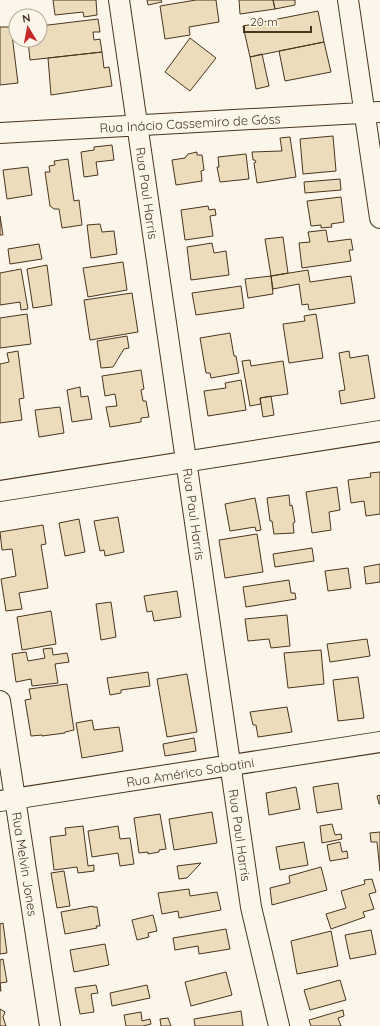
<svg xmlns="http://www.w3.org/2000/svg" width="380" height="1026" font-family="Quicksand,sans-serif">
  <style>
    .building { fill: #ecdcbc; stroke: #4a3520 }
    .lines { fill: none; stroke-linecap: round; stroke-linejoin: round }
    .minor-casing { stroke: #4a3520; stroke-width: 22 }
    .minor { stroke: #fbf6e9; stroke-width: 20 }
    .labels { text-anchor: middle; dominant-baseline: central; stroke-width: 3; stroke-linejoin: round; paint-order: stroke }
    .street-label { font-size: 13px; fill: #4a3520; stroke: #fbf6e9 }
  </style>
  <rect width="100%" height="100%" fill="#fbf6e9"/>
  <!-- building -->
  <path class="building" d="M 53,0 L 96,0 L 97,15 L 84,17 L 83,12 L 55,15 Z
    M 147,0 L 161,0 L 162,2 L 148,5 Z
    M 196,0 L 216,0 L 219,22 L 189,27 L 190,35 L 165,39 L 160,6 Z
    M 239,0 L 273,0 L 275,9 L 240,14 Z
    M 273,0 L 295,0 L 295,5 L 275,9 Z
    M 318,11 L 324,42 L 250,57 L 243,26 Z
    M 98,19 L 100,32 L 93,32 L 94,40 L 100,39 L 102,52 L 30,60 L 28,40 L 40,40 L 40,26 Z
    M 0,27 L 11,27 L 18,83 L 0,85 Z
    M 190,38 L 216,58 L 190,91 L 165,72 Z
    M 324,42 L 331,72 L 285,81 L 279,51 Z
    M 102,52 L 104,68 L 109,67 L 112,86 L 51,95 L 48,58 Z
    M 262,54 L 269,86 L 256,89 L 250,57 Z
    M 333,136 L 336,171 L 303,174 L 300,139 Z
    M 290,137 L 296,177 L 257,183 L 254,163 L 256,162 L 255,160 L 253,160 L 252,152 L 282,151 L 280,138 Z
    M 112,145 L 114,160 L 96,162 L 98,175 L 84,177 L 81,152 L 94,150 L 94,147 Z
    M 197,152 L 197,155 L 202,155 L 204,170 L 201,171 L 202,181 L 176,185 L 172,160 L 185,158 L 188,154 Z
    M 246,154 L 249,179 L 220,182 L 217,167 L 219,167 L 218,157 Z
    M 68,159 L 74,201 L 79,200 L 82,225 L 62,228 L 59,209 L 54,209 L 50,206 L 45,172 L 50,172 L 49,166 L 55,165 L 54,161 Z
    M 28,167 L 32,195 L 7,199 L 3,170 Z
    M 340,179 L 341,190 L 305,193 L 304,182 Z
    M 341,197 L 344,222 L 331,224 L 332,227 L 321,228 L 321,225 L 311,226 L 307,201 Z
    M 208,206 L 209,210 L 215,209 L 216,215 L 210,216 L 213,236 L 185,240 L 181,210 Z
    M 0,216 L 3,235 L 0,235 Z
    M 100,224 L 102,232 L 114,231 L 117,254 L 91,258 L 87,225 Z
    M 326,230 L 328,242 L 351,239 L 353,250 L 349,250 L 351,261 L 302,268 L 299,243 L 310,242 L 308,232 Z
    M 283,237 L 288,273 L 271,276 L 265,239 Z
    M 212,243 L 214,253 L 226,251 L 229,275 L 191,280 L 187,247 Z
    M 39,244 L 42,259 L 10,264 L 8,249 Z
    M 123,262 L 127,290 L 88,297 L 83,268 Z
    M 47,265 L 52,305 L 33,308 L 27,269 Z
    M 21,269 L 28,309 L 21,310 L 20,302 L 0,305 L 0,273 Z
    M 308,270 L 310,282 L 351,276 L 355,303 L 309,310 L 308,304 L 302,305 L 299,284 L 273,289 L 271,276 Z
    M 271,276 L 273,294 L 248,298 L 245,279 Z
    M 241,286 L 244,308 L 196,315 L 192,293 Z
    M 132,293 L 138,332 L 90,340 L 84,300 Z
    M 27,314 L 31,344 L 0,348 L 0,318 Z
    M 316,314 L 323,358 L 289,363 L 283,324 L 305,321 L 304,316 Z
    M 230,333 L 234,356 L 236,356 L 239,373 L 211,378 L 210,373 L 206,373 L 200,338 Z
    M 127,336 L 129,348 L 124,349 L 113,367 L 101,368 L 97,341 Z
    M 18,351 L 24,398 L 19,399 L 22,420 L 0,423 L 0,364 L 9,362 L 7,353 Z
    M 349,351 L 350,358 L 368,355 L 375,398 L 341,404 L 339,391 L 345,390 L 339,353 Z
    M 250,360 L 251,366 L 283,361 L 288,394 L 260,398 L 261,404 L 250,406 L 242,361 Z
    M 141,370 L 144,389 L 141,390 L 143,401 L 146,401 L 149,417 L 141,418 L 141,422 L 110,427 L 106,407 L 117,406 L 115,394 L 105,396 L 102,376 Z
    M 241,380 L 246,410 L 208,416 L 204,391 L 226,388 L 225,383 Z
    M 80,387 L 81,397 L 88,396 L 92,419 L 72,422 L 67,390 Z
    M 271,396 L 274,415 L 263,417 L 260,398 Z
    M 60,407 L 64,433 L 39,437 L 35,410 Z
    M 380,472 L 380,514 L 366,516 L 364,501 L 351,503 L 348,480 L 371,477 L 370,473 Z
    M 337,487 L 340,510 L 329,512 L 331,530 L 312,533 L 306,492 Z
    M 289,495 L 290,506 L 292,505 L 295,522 L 293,523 L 294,533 L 274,534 L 272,521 L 270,521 L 267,498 Z
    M 255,498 L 261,530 L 256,531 L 255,527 L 230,531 L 225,504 Z
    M 118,517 L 124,552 L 105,556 L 104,550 L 100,551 L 94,521 Z
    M 79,519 L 85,552 L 65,556 L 59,523 Z
    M 43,525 L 46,544 L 41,545 L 48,588 L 19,593 L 22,609 L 6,611 L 1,579 L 16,576 L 12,549 L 2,550 L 0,532 Z
    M 257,534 L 263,572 L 225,578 L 219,540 Z
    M 312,548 L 314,561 L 275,567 L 273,554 Z
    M 380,564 L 380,582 L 366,584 L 364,567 Z
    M 348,568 L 351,588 L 328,591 L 325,571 Z
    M 289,580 L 291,593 L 295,593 L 296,599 L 246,607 L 243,587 Z
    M 177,591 L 181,617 L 154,621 L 152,611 L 147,612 L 144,596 Z
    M 111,602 L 116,637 L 101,640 L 96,604 Z
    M 51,611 L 56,644 L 22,650 L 17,617 Z
    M 287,615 L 290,646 L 271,648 L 269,639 L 248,641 L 245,619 Z
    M 367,639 L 370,656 L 330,662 L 327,644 Z
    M 52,648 L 53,655 L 67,653 L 69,662 L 55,664 L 58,683 L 32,686 L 31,679 L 16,682 L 12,654 L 26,652 L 28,661 L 45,658 L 43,649 Z
    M 321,650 L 324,684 L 288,688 L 284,653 Z
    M 148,672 L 150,686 L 121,690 L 121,693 L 110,695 L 107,678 Z
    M 187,674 L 197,732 L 167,737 L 157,679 Z
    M 358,677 L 364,718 L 338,721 L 333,680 Z
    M 67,684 L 74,730 L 65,732 L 65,733 L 42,736 L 42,735 L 31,736 L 25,700 L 31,699 L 29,689 Z
    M 287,707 L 292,732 L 258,737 L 256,725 L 253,725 L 250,712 Z
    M 92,720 L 94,730 L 119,727 L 123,751 L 82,758 L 76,723 Z
    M 194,738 L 196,751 L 165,756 L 163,744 Z
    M 338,783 L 342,809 L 317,813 L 313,787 Z
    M 296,787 L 300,809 L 269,815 L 266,793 Z
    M 380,795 L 380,804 L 379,804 L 377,796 Z
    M 212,812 L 217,843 L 174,850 L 169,819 Z
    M 160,814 L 166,849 L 159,850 L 159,852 L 148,854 L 148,852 L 139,853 L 134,818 Z
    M 332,824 L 335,835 L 341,834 L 342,839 L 322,843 L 320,826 Z
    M 83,826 L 88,866 L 94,865 L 94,871 L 78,873 L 77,867 L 54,870 L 50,837 L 66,835 L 65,828 Z
    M 118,826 L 120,839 L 130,838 L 134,864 L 120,866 L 118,853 L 92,857 L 88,831 Z
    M 380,832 L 380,871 L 377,842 L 371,842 L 370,833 Z
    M 304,842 L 308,865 L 280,870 L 276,847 Z
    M 340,842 L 342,852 L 347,851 L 348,858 L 330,861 L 327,845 Z
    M 201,863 L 187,878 L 179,879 L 177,866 Z
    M 321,867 L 327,890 L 272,905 L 270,888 L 290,883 L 289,876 Z
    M 64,871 L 70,906 L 57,908 L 51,873 Z
    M 372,879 L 376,892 L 369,894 L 374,909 L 363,912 L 365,917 L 331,929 L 326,914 L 346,908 L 341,891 L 365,884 L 364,880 Z
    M 189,889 L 190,896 L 217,892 L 221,910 L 179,918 L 178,911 L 162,914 L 158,893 Z
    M 93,906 L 93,907 L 97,907 L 100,926 L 96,926 L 97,928 L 65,934 L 61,912 Z
    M 153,915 L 157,931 L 148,933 L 149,937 L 137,940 L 132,920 Z
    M 3,923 L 7,953 L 0,954 L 0,924 Z
    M 226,929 L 230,949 L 199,954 L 198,946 L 175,950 L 173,938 Z
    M 371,930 L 376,954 L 350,959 L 345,935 Z
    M 331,931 L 338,966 L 297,974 L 291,941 Z
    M 105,944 L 109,965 L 74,972 L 70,950 Z
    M 3,959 L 7,982 L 0,983 L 1,991 L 0,991 L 0,960 Z
    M 226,972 L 232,995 L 191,1006 L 185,982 Z
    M 340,980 L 346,1000 L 310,1010 L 304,990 Z
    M 96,985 L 98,993 L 91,994 L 94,1012 L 80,1014 L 75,988 Z
    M 147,985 L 150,998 L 112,1006 L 110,993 Z
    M 0,1009 L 5,1012 L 3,1017 L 6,1026 L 0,1026 Z
    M 343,1010 L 344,1016 L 338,1018 L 341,1026 L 311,1026 L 309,1020 Z
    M 241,1011 L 243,1026 L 195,1026 L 194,1019 Z
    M 141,1012 L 142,1021 L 150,1019 L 151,1024 L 143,1026 L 126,1026 L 124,1015 Z
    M 168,1018 L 171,1026 L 161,1026 L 160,1019 Z"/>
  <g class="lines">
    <defs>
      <path id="minor" d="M 119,0 L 251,907 L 279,1026
        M 348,0 L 380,218
        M 0,133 L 380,112
        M 0,491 L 380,431
        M 0,701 L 50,1026
        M 0,801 L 380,742"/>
    </defs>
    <!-- minor casing -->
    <use href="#minor" class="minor-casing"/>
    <!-- minor -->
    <use href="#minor" class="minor"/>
  </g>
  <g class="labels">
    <!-- street labels -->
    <g class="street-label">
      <text transform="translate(190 123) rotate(-3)">Rua Inácio Cassemiro de Góss</text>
      <text transform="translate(147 193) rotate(82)">Rua Paul Harris</text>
      <text transform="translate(194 514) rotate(82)">Rua Paul Harris</text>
      <text transform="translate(190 772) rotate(-9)">Rua Américo Sabatini</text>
      <text transform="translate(240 835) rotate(82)">Rua Paul Harris</text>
      <text transform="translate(25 864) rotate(81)">Rua Melvin Jones</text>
    </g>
  </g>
  <!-- north arrow -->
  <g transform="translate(28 28) rotate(350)"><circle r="19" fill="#fbf6e9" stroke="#b4a999"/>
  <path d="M0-3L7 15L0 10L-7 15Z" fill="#c62828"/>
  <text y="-6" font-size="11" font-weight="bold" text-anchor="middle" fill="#4a3520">N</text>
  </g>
  <!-- scale -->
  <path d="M244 26v6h67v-6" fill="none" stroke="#4a3520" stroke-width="2"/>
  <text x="250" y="26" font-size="12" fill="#4a3520" stroke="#fbf6e9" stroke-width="3" paint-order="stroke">20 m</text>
</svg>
